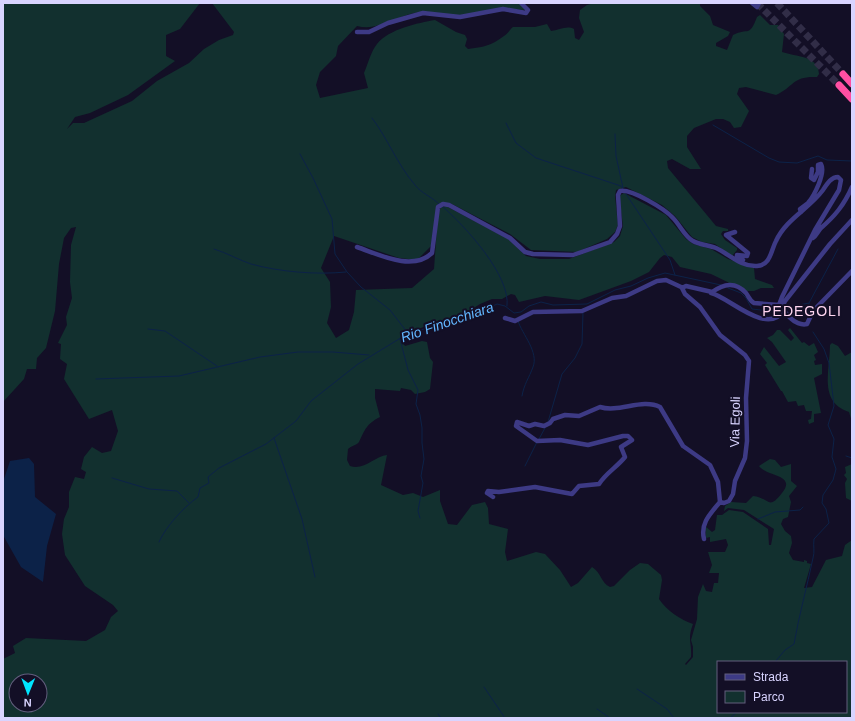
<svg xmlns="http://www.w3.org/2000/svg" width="855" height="721" font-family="Helvetica,sans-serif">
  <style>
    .green { fill: #12302f; fill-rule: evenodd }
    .water { fill: #0c2248 }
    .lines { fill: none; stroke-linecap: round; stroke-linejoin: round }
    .stream { stroke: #0c2248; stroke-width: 1 }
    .highway-tunnel { stroke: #312d47; stroke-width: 7; stroke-dasharray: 7 3.5; stroke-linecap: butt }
    .minor { stroke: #3d3a85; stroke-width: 4.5 }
    .highway { stroke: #ff4fa3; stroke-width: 7 }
    .labels { text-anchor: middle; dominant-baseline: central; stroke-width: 4; stroke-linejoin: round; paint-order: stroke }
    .street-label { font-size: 13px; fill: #d9d4ff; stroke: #130f26 }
    .neighbourhood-label { font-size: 14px; letter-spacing: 1px; fill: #ffd6f0; stroke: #130f26 }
    .water-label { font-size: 14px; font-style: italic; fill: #62b6ff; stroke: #130f26 }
  </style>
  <rect width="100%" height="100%" fill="#130f26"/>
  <!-- green -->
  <path class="green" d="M 3,3 L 200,3 L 180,29 L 166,35 L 166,56 L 175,61 L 128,95 L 90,113 L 75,117 L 67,129 L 73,123 L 84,123 L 132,101 L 157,81 L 189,63 L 204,49 L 219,40 L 233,35 L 234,32 L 212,3 L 523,3 L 525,10 C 503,7 483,16 462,16 C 448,16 435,11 422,12 C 399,13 380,32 357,26 L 338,46 L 336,56 L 320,72 L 316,85 L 320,98 L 368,88 L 364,73 C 368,64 371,51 377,44 C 389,29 418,23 435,20 L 456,32 L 465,35 L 467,39 L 465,46 L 468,49 C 483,47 491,46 504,36 C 508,34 510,29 513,27 L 535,27 L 547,24 L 551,31 C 559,30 567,25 574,29 L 575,38 L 579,40 L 584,32 L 579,18 L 580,10 L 587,5 L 594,3 L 700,3 L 700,6 L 710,16 L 713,25 L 730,32 L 728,36 L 716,43 L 716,46 L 727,50 L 733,35 C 749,27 749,38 757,17 L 760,15 L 770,25 L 778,25 L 784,34 L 782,52 C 796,57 818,55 819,74 L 817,77 C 792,76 795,86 776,95 L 746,87 L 739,88 L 737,94 L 749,111 L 741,127 L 734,128 L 730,122 L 723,119 L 716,119 L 694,128 L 687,136 L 687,147 L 701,169 L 690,169 L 672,159 L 667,161 L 668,168 L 716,226 L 728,229 L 728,231 L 723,231 L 721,234 L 725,240 L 737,248 L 737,250 L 732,256 L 715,244 L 702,242 L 692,237 L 675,216 L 662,205 L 626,187 L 616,190 L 615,196 L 618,225 L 615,232 L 607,239 L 577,252 L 531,250 L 510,234 L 450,203 L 437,205 L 432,245 L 417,260 L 399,258 L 334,236 L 321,268 L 330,282 L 331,307 L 327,323 L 336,338 L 349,330 L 354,312 L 356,290 L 412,288 L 434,269 L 438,213 L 441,207 L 446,206 L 508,239 L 526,256 L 540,259 L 569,259 L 614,242 L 620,236 L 623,226 L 619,196 L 624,193 L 666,215 L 686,239 L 693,244 L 711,249 L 728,259 L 754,268 L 755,279 L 772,285 L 774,288 L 761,288 L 754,291 L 746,291 L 711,274 L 680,267 L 672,257 L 664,255 L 660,258 L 649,272 L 631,281 L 579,300 L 545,296 L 519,302 L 515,295 L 511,294 L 502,299 L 492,299 L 480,304 L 469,311 L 468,317 L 455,318 L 440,324 L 433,323 L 402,336 L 400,338 L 405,346 L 422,341 L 427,342 L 430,358 L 433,362 L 430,389 L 425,392 L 415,394 L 411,390 L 401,388 L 400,391 L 375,389 L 375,398 L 380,417 C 366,424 365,430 359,442 C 357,445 351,446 348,449 L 347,460 L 350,466 C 364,471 375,456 387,455 L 381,485 L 403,495 L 413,493 L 423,497 L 440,490 L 440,501 L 448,524 L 457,525 L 472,505 L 485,502 L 488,508 L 489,524 L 508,529 L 505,552 L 507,561 L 536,552 L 545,554 L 560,570 L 571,587 L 578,583 L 592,567 C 601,572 601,583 610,587 L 614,586 L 630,570 L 640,563 L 648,564 L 661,575 L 662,580 L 659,599 C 666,610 681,620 693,624 C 687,640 692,642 691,657 L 685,664 L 686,665 L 693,657 L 693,647 L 691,640 L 697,619 L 698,597 L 703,584 L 706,591 L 712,592 L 714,583 L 718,583 L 719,573 L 709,573 L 712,565 L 708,552 L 725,552 L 728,545 L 726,539 L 710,542 L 710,537 L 706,538 L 705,526 L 712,532 L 715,530 L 717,515 L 722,515 L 729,510 L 743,512 L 768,529 L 769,545 L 771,545 L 774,529 L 744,510 L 728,508 L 724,511 L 725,506 L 731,502 L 746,503 L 753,496 C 770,498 768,511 782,493 C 797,474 767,477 759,466 L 770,459 L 775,460 L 781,467 L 791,464 L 791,481 L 797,486 L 789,496 L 791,502 L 788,517 L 783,519 L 781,524 L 785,531 L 791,536 L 792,543 L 789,553 L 793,560 L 804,562 L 804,560 L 807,561 L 807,563 L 811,564 L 804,588 L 812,587 L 826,560 L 842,556 L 845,545 L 852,540 L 852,718 L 3,718 L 3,659 L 15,653 L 13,646 L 26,638 L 86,641 L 105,630 L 111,617 L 118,611 L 113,605 L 85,586 L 65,555 L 62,534 L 64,519 L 69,507 L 69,492 L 75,477 L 84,479 L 86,472 L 81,469 L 84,457 L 92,447 L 102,453 L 111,451 L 118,431 L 112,410 L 89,419 L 64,379 L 67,364 L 60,359 L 61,344 L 58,343 L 67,325 L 66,317 L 72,298 L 70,282 L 71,245 L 76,227 L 71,228 L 64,238 L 59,264 L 55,311 L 46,348 L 37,358 L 36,369 L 27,369 L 24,379 L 3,402 ZM 718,662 L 846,662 L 846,712 L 718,712 ZM 16,681 L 40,681 L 40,705 L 16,705 Z
    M 790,328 L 802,343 L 804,342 L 809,346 L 814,343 L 818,352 L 814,355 L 816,360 L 814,361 L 815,365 L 822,364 L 822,374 L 814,378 L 821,413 L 814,414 L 814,422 L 809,424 L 808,420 L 811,419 L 812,411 L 806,411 L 804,405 L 798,406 L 796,401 L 788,402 L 782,391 L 781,391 L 765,365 L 767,363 L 760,354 L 764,347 L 779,366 L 786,362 L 772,342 L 767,338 L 773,335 L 777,330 L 780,330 L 791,341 L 794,338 L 788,330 Z
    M 832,343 L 838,346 L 845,356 L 852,352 L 852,422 L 849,412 C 818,402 830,370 830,345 Z
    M 852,464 L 852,501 L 846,498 L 845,483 L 847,479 L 844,475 L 846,473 L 845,467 Z"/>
  <!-- water -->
  <path class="water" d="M 29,458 L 34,464 L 35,497 L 56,514 L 47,546 L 43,582 L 21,567 L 3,535 L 3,482 L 10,461 Z"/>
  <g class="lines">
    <!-- stream -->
    <path class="stream" d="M 372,118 C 388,139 397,164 415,185 C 421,193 432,197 439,204
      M 506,123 L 516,143 L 536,158 L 621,186 L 623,189
      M 713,125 L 769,158 L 779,162 L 797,163 L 818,156 L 827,160 L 852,161
      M 615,134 L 616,156 L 623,188
      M 300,154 L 313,178 L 332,219 L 335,254 L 347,272 L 361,287 L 390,310 L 407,332
      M 626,194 L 670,260 L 675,275
      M 443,207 C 465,226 511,276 507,306
      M 214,249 C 227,253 239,260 251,264 C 280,272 317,275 346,272
      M 728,288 L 741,293 L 746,298 L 752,309 L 769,311
      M 789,307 L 809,303
      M 806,315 L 809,303 L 838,249
      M 518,321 C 522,334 539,352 533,367 C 529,378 524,384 522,396
      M 148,329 L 165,331 L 217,366
      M 400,339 L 408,370 L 418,390 L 416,404 L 420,415 L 422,428 L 422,443 L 424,459 L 421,476 L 423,483 L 418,511 L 420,518
      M 96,379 L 179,376 L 260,357 L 298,352 L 333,352 L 369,355
      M 548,422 L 562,374 L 575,358 L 582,344 L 583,313
      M 274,438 L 302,519 L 315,577
      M 539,439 L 545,428
      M 846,456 L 852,458
      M 525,466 L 537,442
      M 112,478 L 149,489 L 177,491 L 189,503
      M 758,519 L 775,512 L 800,510 L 803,507
      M 159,542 C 166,526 184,507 198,497 L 200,488 L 209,483 L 208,477 L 219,468 L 266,444 L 296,421 L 311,401 L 358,364 L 399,339 L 406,333 L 438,326 L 452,317 L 462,315 L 472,316 L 497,304 L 505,306 L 514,313 L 521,312 L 529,306 L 541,302 L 553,305 L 587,304 L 615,290 L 631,286 L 648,278 L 665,273 L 721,285
      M 775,662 L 785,650 L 794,644 C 799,615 807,587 813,558 C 815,552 813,546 814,539 L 829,523 L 826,509 L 822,503 L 823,495 L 833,480 L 836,469 L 832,457 L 834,439 L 828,425 L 834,406 L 829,363 L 824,349 L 813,332
      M 484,687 L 505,718
      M 637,689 L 667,709 L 674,718
      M 597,709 L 610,718
      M 438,714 L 441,718
      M 730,718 L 737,712"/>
    <!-- highway-tunnel -->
    <path class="highway-tunnel" d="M 757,3 L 839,85
      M 777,3 L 843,74"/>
    <!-- minor -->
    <path class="minor" d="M 752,3 L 757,7 L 759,3
      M 357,32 L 369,32 L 388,23 L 423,13 L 460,17 L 503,9 L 526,13 L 528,10 L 521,3
      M 801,212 L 800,209 C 802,207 806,205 808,203 C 814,196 826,173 821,164 L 818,165 L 818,172 L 814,180 L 811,178 L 812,169
      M 852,220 L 830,244 L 785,301 C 779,311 796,327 807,324 L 813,311 L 852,271
      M 735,232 L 726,235 L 748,253 L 747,256 L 737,255 L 737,257 L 743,260
      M 813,238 C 816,236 818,231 821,228 C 835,216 844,205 852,187
      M 357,247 C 378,254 412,272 432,253 L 438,207 L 443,204 L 449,205 L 510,238 L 525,252 L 533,254 L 573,255 L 610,242 L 617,234 L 620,226 L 618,195 L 620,191 C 632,189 665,209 673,218 C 680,225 685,237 693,241 C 700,245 709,245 716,248 C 729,254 741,267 757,266 C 771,265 771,250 776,241 C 786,219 809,209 823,190 C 827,184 831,177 838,177 L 841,180 L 839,190 L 815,230 L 782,297 L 779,305 L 782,305
      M 711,293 C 729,297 766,336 784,311
      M 505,318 L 515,321 L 533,312 L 582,311 L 612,298 L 626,296 L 657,281 L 666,280 L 681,287
      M 493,497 L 487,493 L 488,491 L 499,492 L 535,487 L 572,494 L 579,486 L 599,484 C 606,473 617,467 625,457 L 621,447 L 632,440 L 628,436 L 623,436 L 588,445 L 560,440 L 537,441 L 516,426 L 517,422 L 529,426 L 535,424 L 544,426 L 550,423 L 553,419 L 565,415 L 579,416 L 600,407 C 619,413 642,398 660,407 L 683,446 L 710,465 L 718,482 L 720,502 L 724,503 L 729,501 L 733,494 L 735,481 L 745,458 L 747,441 L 746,398 L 749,361 L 745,355 L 720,335 L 700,307 L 685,294 L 682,288 L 686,286 L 712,292 C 724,284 735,281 746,293 C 749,297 750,301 754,303 L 779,305
      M 704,539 C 700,523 711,513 720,502"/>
    <!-- highway -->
    <path class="highway" d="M 843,74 L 852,84
      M 839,85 L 852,99"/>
  </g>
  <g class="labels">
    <!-- street labels -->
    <g class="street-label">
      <text transform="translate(735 422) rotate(-89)">Via Egoli</text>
    </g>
    <!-- neighbourhood labels -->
    <g class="neighbourhood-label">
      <text x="802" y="311">PEDEGOLI</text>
    </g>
    <!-- water labels -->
    <g class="water-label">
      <text transform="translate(447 322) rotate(-19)">Rio Finocchiara</text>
    </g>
  </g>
  <!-- border -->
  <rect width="855" height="721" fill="none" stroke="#d9d4ff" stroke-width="8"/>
  <!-- legend -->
  <rect x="717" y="661" width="130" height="52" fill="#130f26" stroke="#625e7d"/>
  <rect x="725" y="674" width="20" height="6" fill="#3d3a85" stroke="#625e7d"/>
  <text x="753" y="681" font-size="12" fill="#d9d4ff">Strada</text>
  <rect x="725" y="691" width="20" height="12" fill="#12302f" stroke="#625e7d"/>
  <text x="753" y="701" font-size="12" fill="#d9d4ff">Parco</text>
  <!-- north arrow -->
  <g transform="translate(28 693) rotate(181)"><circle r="19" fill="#130f26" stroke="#625e7d"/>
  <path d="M0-3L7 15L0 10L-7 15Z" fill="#00e5ff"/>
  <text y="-6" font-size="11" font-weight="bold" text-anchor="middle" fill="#d9d4ff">N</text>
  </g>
</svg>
